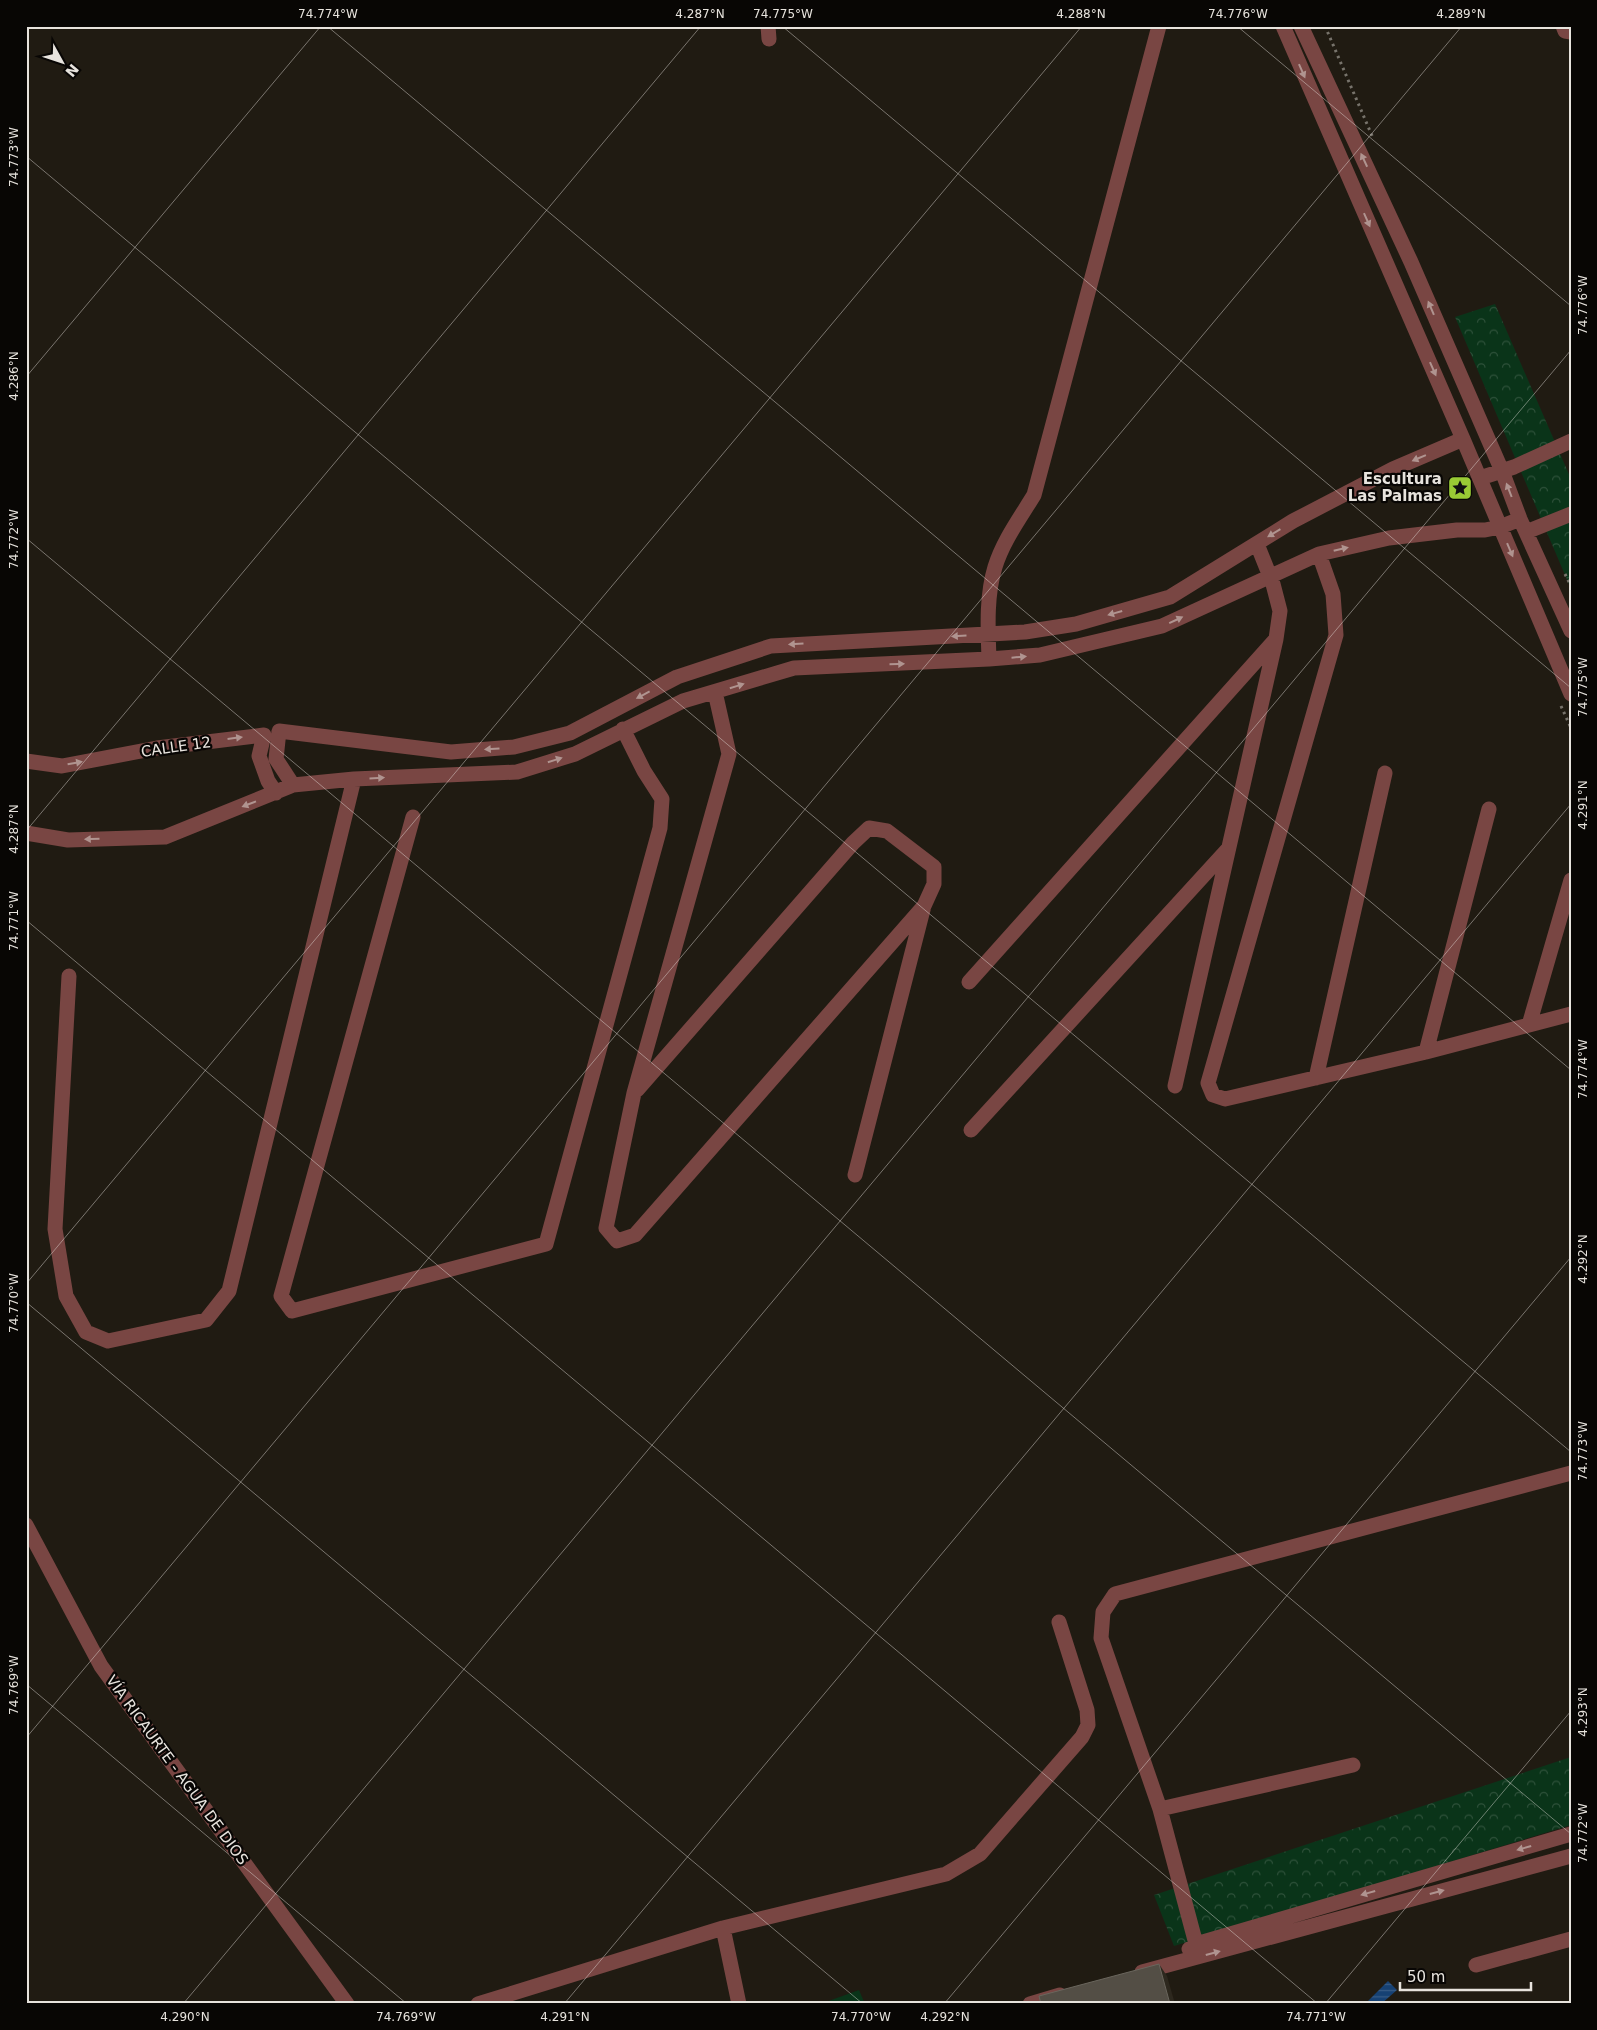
<svg xmlns="http://www.w3.org/2000/svg" width="1597" height="2030" font-family="'DejaVu Sans',sans-serif">
  <style>
    .park { fill: url(#park-crowns) }
    .pitch { fill: #0a3419 }
    .water { fill: url(#water-rules) }
    .lines { fill: none; stroke-linecap: round; stroke-linejoin: round }
    .path { stroke: #77736b; stroke-width: 3; stroke-dasharray: 2.5 4; stroke-linecap: butt }
    .minor { stroke: #794643; stroke-width: 15 }
    .shaded-wall { fill: #2d281e }
    .building { fill: #534e45; stroke: #6a665d }
    .oneway { fill: #b09490 }
    .ticks { fill: none; stroke: #e7e3dd; stroke-width: 1; stroke-opacity: 0.45 }
    .labels { text-anchor: middle; dominant-baseline: central; stroke-width: 4.5; stroke-linejoin: round; paint-order: stroke }
    .poi-label { font-size: 15px; font-weight: bold; fill: #e7e3dd; stroke: #080604; text-anchor: end }
    .street-label { font-size: 15px; fill: #e7e3dd; stroke: #080604 }
    .neatline { fill: none; stroke: #e7e3dd; stroke-width: 2 }
    .ticks-label { font-size: 12px; text-anchor: middle; fill: #e7e3dd }
  </style>
  <defs>
    <pattern id="park-crowns" width="20" height="18" patternUnits="userSpaceOnUse" patternTransform="scale(1.25)"><rect width="20" height="18" fill="#0a3419"/><path d="M2 6a3 3 0 1 1 6 0M12 15a3 3 0 1 1 6 0" fill="none" stroke="#2e513a"/></pattern>
    <pattern id="water-rules" width="6" height="5" patternUnits="userSpaceOnUse" patternTransform="scale(1.25)"><rect width="6" height="5" fill="#164173"/><path d="M0 2.5h6" fill="none" stroke="#385c86"/></pattern>
  </defs>
  <rect width="100%" height="100%" fill="#201b12"/>
  <!-- park -->
  <path class="park" d="M 1495,304 L 1571,479 L 1571,589 L 1455,317 Z
    M 1571,1757 L 1571,1825 L 1174,1946 L 1154,1895 Z"/>
  <!-- pitch -->
  <path class="pitch" d="M 859,1990 L 865,2004 L 820,2004 Z"/>
  <!-- water -->
  <path class="water" d="M 1388,1981 L 1397,1990 L 1381,2004 L 1370,2004 L 1368,2001 Z"/>
  <g class="lines">
    <!-- path -->
    <path class="path" d="M 1325,26 L 1373,138
      M 1565,574 L 1571,586
      M 1561,706 L 1571,728"/>
    <!-- minor -->
    <path class="minor" d="M 768,26 L 769,39
      M 1283,26 L 1463,439 L 1571,694
      M 1301,26 L 1411,262 L 1502,471 L 1520,519 L 1571,631
      M 1563,26 L 1565,31 L 1571,32
      M 1480,478 L 1514,467 L 1571,441
      M 1526,532 L 1571,514
      M 1319,554 L 1333,594 L 1336,635 L 1208,1083 L 1213,1095 L 1225,1099 L 1426,1052 L 1529,1025 L 1571,880
      M 989,659 C 988,630 986,596 995,567 C 1003,541 1020,518 1034,495 L 1159,26
      M 715,692 L 729,754 L 634,1093 L 606,1228 L 617,1241 L 635,1235 L 924,906
      M 26,761 L 62,766 L 157,748 L 264,735 L 259,756 L 268,781 L 276,793
      M 293,785 L 276,759 L 279,731 L 451,752 L 514,747 L 570,733 L 677,677 L 771,646 L 1025,632 L 1076,624 L 1170,597 L 1293,521 L 1393,469 L 1463,439
      M 413,817 L 281,1296 L 292,1311 L 546,1244 L 660,828 L 662,799 L 644,771 L 623,729
      M 26,833 L 68,840 L 165,837 L 293,785 L 354,779 L 517,772 L 575,754 L 683,701 L 794,668 L 989,659 L 1040,655 L 1162,626 L 1319,554 L 1389,538 L 1457,530 L 1485,530 L 1500,527 L 1520,519
      M 69,976 L 55,1229 L 66,1296 L 86,1332 L 108,1341 L 206,1320 L 229,1291 L 354,779
      M 969,982 L 1275,640
      M 1529,1025 L 1571,1014
      M 1426,1052 L 1489,809
      M 1316,1078 L 1385,773
      M 1175,1086 L 1276,639 L 1280,611 L 1273,584 L 1257,544
      M 637,1090 L 853,843 L 869,828 L 887,831 L 934,867 L 934,884 L 924,906 L 855,1175
      M 971,1130 L 1227,850
      M 26,1525 L 101,1666 L 347,2004
      M 1160,1809 L 1353,1765
      M 1196,1944 L 1160,1809 L 1101,1638 L 1103,1612 L 1115,1594 L 1571,1473
      M 1189,1949 L 1196,1944 L 1571,1834
      M 1476,1965 L 1571,1939
      M 1142,1972 L 1571,1856
      M 478,2004 L 723,1928
      M 739,2004 L 723,1928 L 946,1874 L 980,1854 L 1082,1737 L 1088,1725 L 1087,1710 L 1059,1622
      M 1030,2004 L 1060,1995"/>
  </g>
  <!-- shaded-wall -->
  <path class="shaded-wall" d="M 1159,1964 L 1167,1976 L 1175,2004 L 1170,2004 Z"/>
  <!-- building -->
  <path class="building" d="M 1159,1964 L 1170,2004 L 1041,2004 L 1039,1996 Z"/>
  <!-- one-way arrows -->
  <defs><path id="oneway-solid" d="M-6-.8H1V-3.2L6.5 0L1 3.2V.8H-6Z" transform="scale(1.25)"/></defs>
  <g class="oneway">
    <use href="#oneway-solid" transform="translate(1302 71) rotate(66)"/>
    <use href="#oneway-solid" transform="translate(1364 160) rotate(-115)"/>
    <use href="#oneway-solid" transform="translate(1367 220) rotate(66)"/>
    <use href="#oneway-solid" transform="translate(1431 308) rotate(-113)"/>
    <use href="#oneway-solid" transform="translate(1433 369) rotate(66)"/>
    <use href="#oneway-solid" transform="translate(1419 458) rotate(157)"/>
    <use href="#oneway-solid" transform="translate(1509 490) rotate(-111)"/>
    <use href="#oneway-solid" transform="translate(1274 533) rotate(149)"/>
    <use href="#oneway-solid" transform="translate(1341 549) rotate(-13)"/>
    <use href="#oneway-solid" transform="translate(1510 550) rotate(67)"/>
    <use href="#oneway-solid" transform="translate(1115 613) rotate(164)"/>
    <use href="#oneway-solid" transform="translate(1176 620) rotate(-25)"/>
    <use href="#oneway-solid" transform="translate(959 636) rotate(177)"/>
    <use href="#oneway-solid" transform="translate(796 644) rotate(177)"/>
    <use href="#oneway-solid" transform="translate(1019 657) rotate(-5)"/>
    <use href="#oneway-solid" transform="translate(897 664) rotate(-2)"/>
    <use href="#oneway-solid" transform="translate(737 686) rotate(-17)"/>
    <use href="#oneway-solid" transform="translate(643 695) rotate(152)"/>
    <use href="#oneway-solid" transform="translate(235 738) rotate(-7)"/>
    <use href="#oneway-solid" transform="translate(492 749) rotate(176)"/>
    <use href="#oneway-solid" transform="translate(555 760) rotate(-17)"/>
    <use href="#oneway-solid" transform="translate(75 763) rotate(-10)"/>
    <use href="#oneway-solid" transform="translate(377 778) rotate(-3)"/>
    <use href="#oneway-solid" transform="translate(249 804) rotate(159)"/>
    <use href="#oneway-solid" transform="translate(92 839) rotate(178)"/>
    <use href="#oneway-solid" transform="translate(1524 1848) rotate(164)"/>
    <use href="#oneway-solid" transform="translate(1437 1892) rotate(-15)"/>
    <use href="#oneway-solid" transform="translate(1368 1893) rotate(164)"/>
    <use href="#oneway-solid" transform="translate(1213 1953) rotate(-15)"/>
  </g>
  <!-- ticks -->
  <path class="ticks" d="M 327,26 L 1571,1070M 782,26 L 1571,688M 1237,26 L 1571,306M 26,156 L 1571,1452M 26,377 L 321,26M 26,538 L 1571,1834M 26,831 L 701,26M 26,920 L 1318,2004M 26,1284 L 1082,26M 26,1302 L 863,2004M 26,1684 L 407,2004M 26,1738 L 1462,26M 183,2004 L 1571,350M 564,2004 L 1571,804M 944,2004 L 1571,1257M 1325,2004 L 1571,1711"/>
  <!-- icons -->
  <defs>
    <symbol id="sight-square" viewBox="-11 -11 22 22"><rect x="-9" y="-9" width="18" height="18" rx="4" fill="#99cb35" stroke="#080604"/><path d="M0-6L1.8-2.2L6-1.7L2.9 1.2L3.7 5.4L0 3.3L-3.7 5.4L-2.9 1.2L-6-1.7L-1.8-2.2Z" fill="#111"/></symbol>
  </defs>
  <g fill-rule="evenodd">
    <use href="#sight-square" x="1446" y="474" width="28" height="28"/>
  </g>
  <g class="labels">
    <!-- poi labels -->
    <g class="poi-label">
      <text x="1442" y="479">Escultura<tspan x="1442" dy="17">Las Palmas</tspan></text>
    </g>
    <!-- street labels -->
    <g class="street-label">
      <text transform="translate(176 747) rotate(-8)">CALLE 12</text>
      <text transform="translate(177 1770) rotate(54)">VÍA RICAURTE - AGUA DE DIOS</text>
    </g>
  </g>
  <!-- border -->
  <rect width="1597" height="2030" fill="none" stroke="#080604" stroke-width="55"/>
  <!-- north arrow -->
  <g transform="translate(62 62) rotate(130)" stroke="#080604" stroke-width="4" paint-order="stroke">
  <path d="M0-4L9 19L0 12L-9 19Z" fill="#e7e3dd"/>
  <text y="-8" font-size="14" font-weight="bold" text-anchor="middle" fill="#e7e3dd">N</text>
  </g>
  <!-- scale -->
  <path d="M1400 1982v8h131v-8" fill="none" stroke="#e7e3dd" stroke-width="2.5"/>
  <text x="1407" y="1982" font-size="15" fill="#e7e3dd" stroke="#080604" stroke-width="4" paint-order="stroke">50 m</text>
  <rect x="28" y="28" width="1542" height="1974" class="neatline"/>
  <g class="ticks-label">
    <text x="328" y="18">74.774°W</text>
    <text x="700" y="18">4.287°N</text>
    <text x="783" y="18">74.775°W</text>
    <text x="1081" y="18">4.288°N</text>
    <text x="1238" y="18">74.776°W</text>
    <text x="1461" y="18">4.289°N</text>
    <text transform="translate(14 157) rotate(-90)" y="4">74.773°W</text>
    <text transform="translate(1583 305) rotate(-90)" y="4">74.776°W</text>
    <text transform="translate(14 376) rotate(-90)" y="4">4.286°N</text>
    <text transform="translate(14 539) rotate(-90)" y="4">74.772°W</text>
    <text transform="translate(1583 687) rotate(-90)" y="4">74.775°W</text>
    <text transform="translate(1583 805) rotate(-90)" y="4">4.291°N</text>
    <text transform="translate(14 829) rotate(-90)" y="4">4.287°N</text>
    <text transform="translate(14 921) rotate(-90)" y="4">74.771°W</text>
    <text transform="translate(1583 1069) rotate(-90)" y="4">74.774°W</text>
    <text transform="translate(1583 1259) rotate(-90)" y="4">4.292°N</text>
    <text transform="translate(14 1303) rotate(-90)" y="4">74.770°W</text>
    <text transform="translate(1583 1451) rotate(-90)" y="4">74.773°W</text>
    <text transform="translate(14 1685) rotate(-90)" y="4">74.769°W</text>
    <text transform="translate(1583 1712) rotate(-90)" y="4">4.293°N</text>
    <text transform="translate(1583 1833) rotate(-90)" y="4">74.772°W</text>
    <text x="185" y="2021">4.290°N</text>
    <text x="406" y="2021">74.769°W</text>
    <text x="565" y="2021">4.291°N</text>
    <text x="861" y="2021">74.770°W</text>
    <text x="945" y="2021">4.292°N</text>
    <text x="1316" y="2021">74.771°W</text>
  </g>
</svg>
